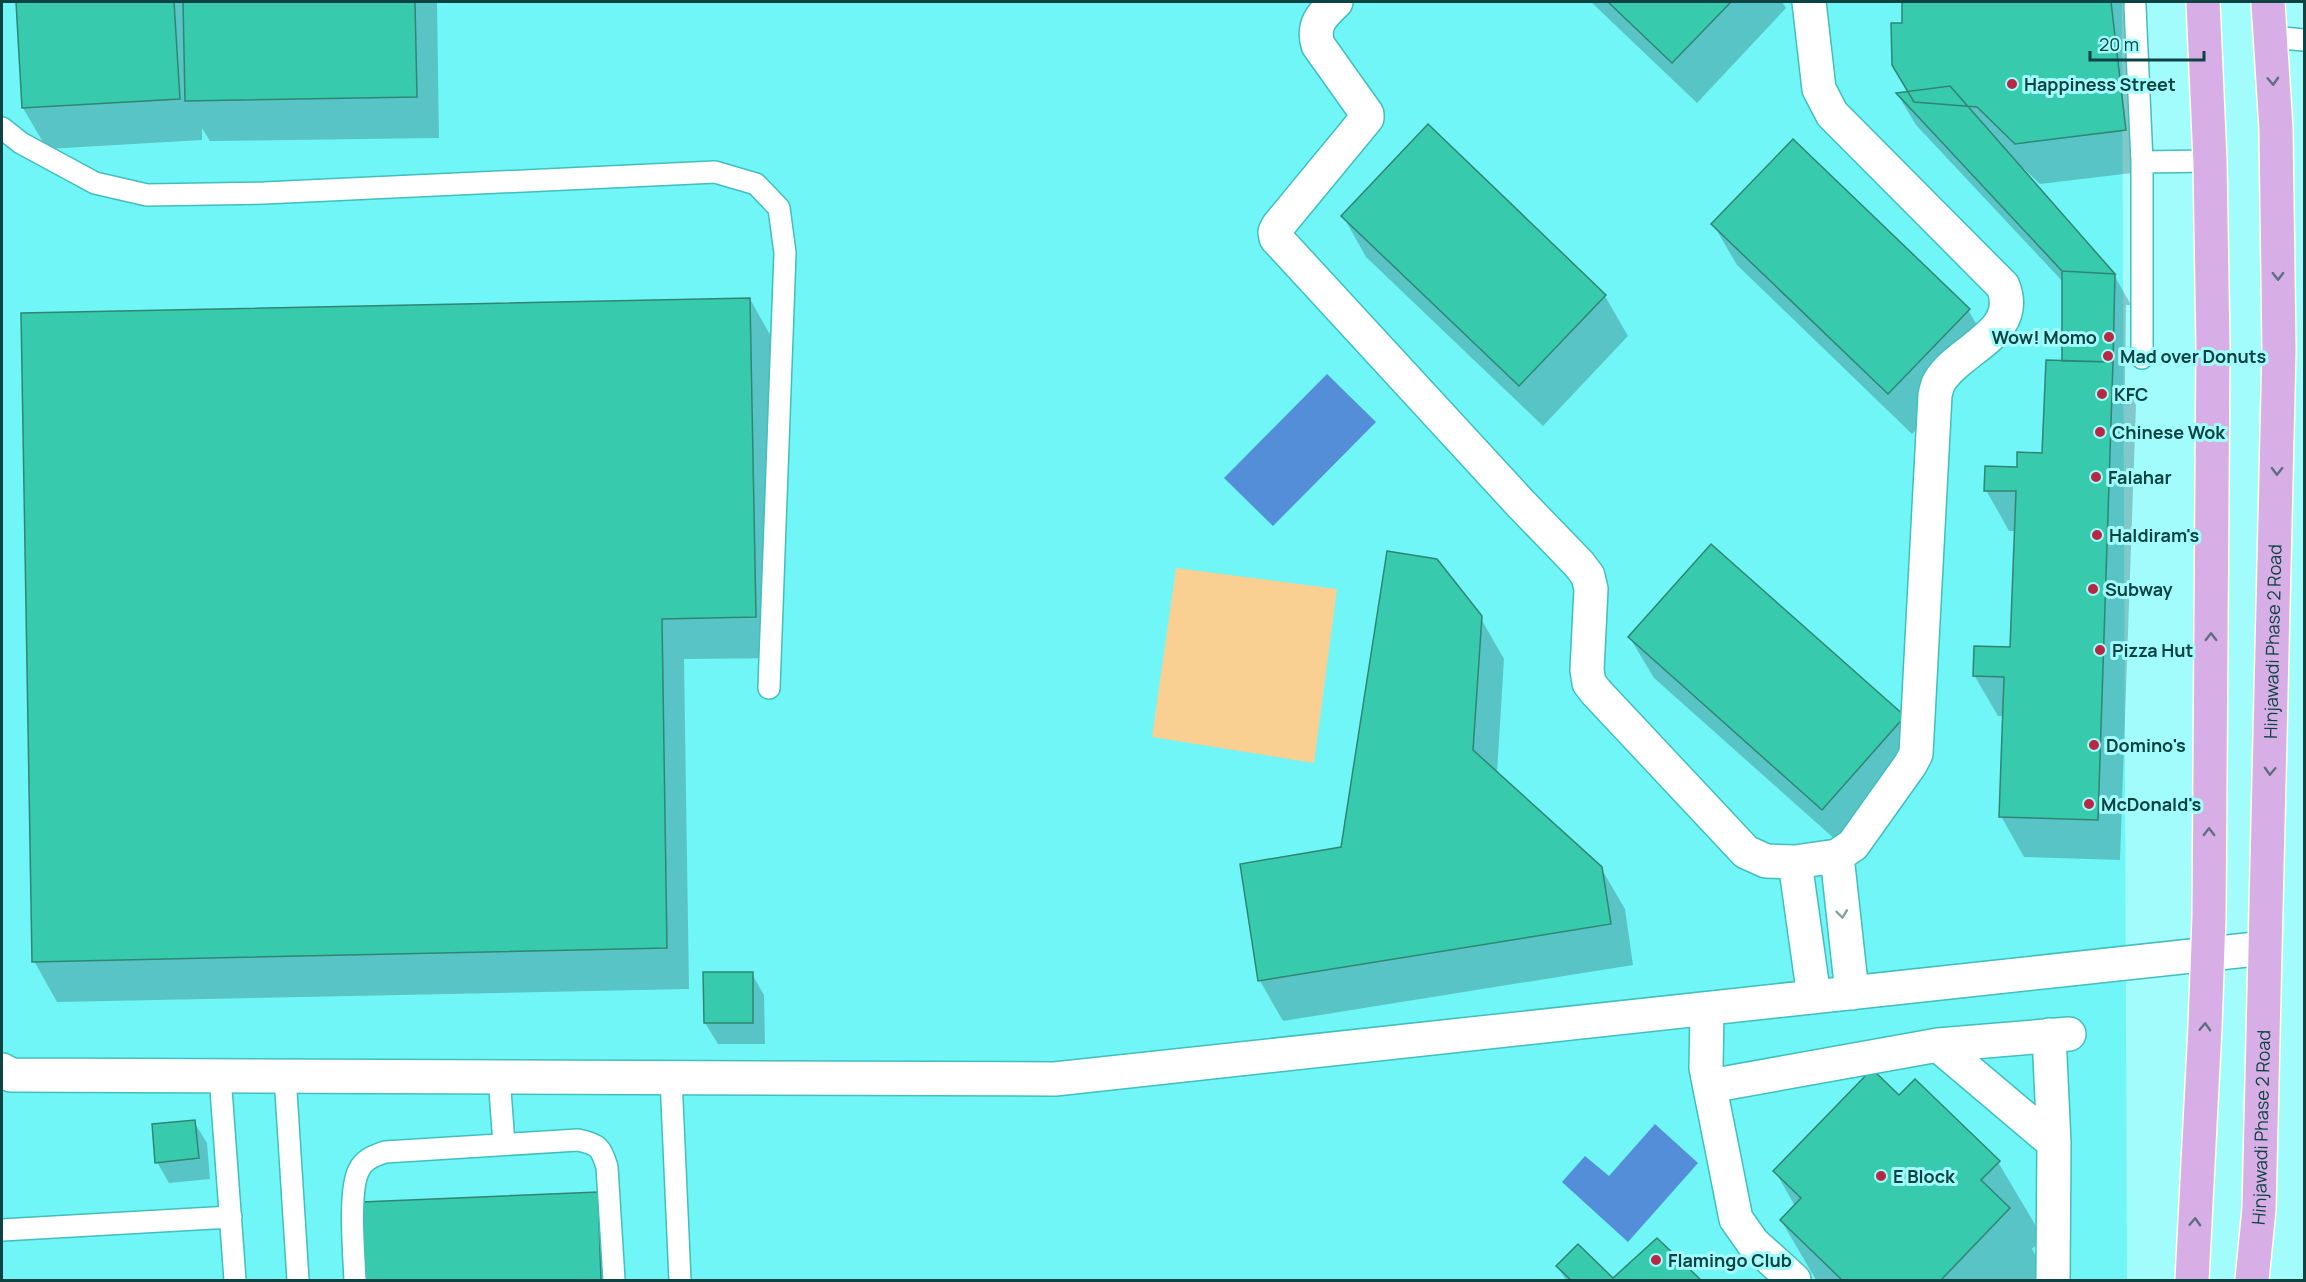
<svg xmlns="http://www.w3.org/2000/svg" width="2306" height="1282" font-family="Manrope,sans-serif">
  <style>
    .built { fill: #70f6f7 }
    .green { fill: #facf92 }
    .water { fill: #548dd8 }
    .shadow { fill: #0003 }
    .building { fill: #37caac; stroke: #318573; stroke-width: 1.5 }
    .lines { fill: none; stroke-linecap: round; stroke-linejoin: round }
    .lane-casing { stroke: #42bebf; stroke-width: 24 }
    .street-casing { stroke: #42bebf; stroke-width: 36 }
    .primary-casing { stroke: #fff; stroke-width: 36 }
    .lane { stroke: #fff; stroke-width: 21 }
    .street { stroke: #fff; stroke-width: 33 }
    .primary { stroke: #d7afe6; stroke-width: 33 }
    .oneway { stroke: #5e6e84 }
    .oneway2 { stroke: #86a1a1 }
    .poi-dot { fill: #b82744; stroke: #a2fcfc; stroke-width: 2 }
    .labels { text-anchor: middle; dominant-baseline: central; stroke-width: 6; stroke-linejoin: round; paint-order: stroke }
    .poi-label { font-size: 18px; font-weight: bold; fill: #0d4343; stroke: #a2fcfc; text-anchor: start }
    .street-label { font-size: 18px; fill: #0d4343; stroke: #a2fcfc }
  </style>
  <rect width="100%" height="100%" fill="#a2fcfc"/>
  <!-- built -->
  <path class="built" d="M 2,2 L 2122,2 L 2127,1280 L 2,1280 Z"/>
  <!-- green -->
  <path class="green" d="M 1176,568 L 1337,589 L 1314,763 L 1152,737 Z"/>
  <!-- water -->
  <path class="water" d="M 1327,374 L 1376,422 L 1273,526 L 1224,478 Z
    M 1655,1124 L 1698,1163 L 1628,1242 L 1562,1182 L 1585,1156 L 1609,1176 Z"/>
  <!-- shadow -->
  <path class="shadow" d="M 17,2 L 437,2 L 439,138 L 210,141 L 202,128 L 202,140 L 47,149 L 23,108 Z
    M 1591,2 L 1782,2 L 1786,8 L 1697,103 Z
    M 1903,2 L 2129,2 L 2149,171 L 2040,184 L 2023,168 L 2021,170 L 2114,275 L 2131,305 L 2126,305 L 2125,385 L 2136,405 L 2120,860 L 2024,857 L 2001,816 L 2004,716 L 1998,716 L 1974,675 L 2012,649 L 2016,531 L 2009,531 L 1986,490 L 2044,455 L 2063,362 L 2064,283 L 1916,125 L 1898,95 L 1910,93 Z
    M 1343,216 L 1605,296 L 1628,336 L 1543,426 L 1366,257 Z
    M 1713,224 L 1968,310 L 1992,350 L 1912,434 L 1737,265 Z
    M 750,299 L 773,340 L 778,658 L 684,659 L 689,989 L 57,1002 L 34,961 Z
    M 1480,617 L 1504,659 L 1497,773 L 1601,868 L 1625,909 L 1633,965 L 1283,1021 L 1260,981 L 1343,849 Z
    M 1630,638 L 1904,717 L 1927,757 L 1846,849 L 1654,678 Z
    M 752,974 L 764,995 L 765,1044 L 718,1044 L 705,1023 Z
    M 1899,1097 L 1998,1162 L 2043,1238 L 2032,1249 L 2050,1280 L 1816,1280 L 1781,1220 L 1795,1206 L 1775,1171 Z
    M 194,1122 L 207,1143 L 210,1179 L 169,1183 L 157,1162 Z
    M 597,1194 L 620,1234 L 622,1280 L 366,1280 L 363,1203 Z
    M 1657,1240 L 1699,1280 L 1566,1280 L 1557,1266 L 1578,1246 L 1613,1280 Z"/>
  <!-- building -->
  <path class="building" d="M 16,2 L 174,2 L 180,99 L 22,108 Z
    M 183,2 L 415,2 L 417,97 L 185,101 Z
    M 1608,2 L 1731,2 L 1672,63 Z
    M 1902,2 L 2111,2 L 2126,130 L 2015,144 L 1977,107 L 1914,102 L 1892,65 L 1891,23 L 1902,23 Z
    M 1950,86 L 2115,274 L 2062,271 L 1896,93 Z
    M 1428,124 L 1606,295 L 1519,386 L 1341,216 Z
    M 1793,139 L 1970,309 L 1888,394 L 1711,224 Z
    M 2062,271 L 2115,274 L 2113,362 L 2062,361 Z
    M 750,298 L 756,617 L 662,619 L 667,948 L 32,962 L 21,313 Z
    M 2046,360 L 2113,362 L 2098,820 L 1999,817 L 2004,677 L 1973,676 L 1974,646 L 2010,647 L 2016,491 L 1984,491 L 1985,466 L 2017,467 L 2017,452 L 2042,453 Z
    M 1711,544 L 1905,716 L 1822,810 L 1628,637 Z
    M 1387,551 L 1437,559 L 1482,616 L 1473,750 L 1602,867 L 1611,924 L 1258,981 L 1240,864 L 1341,847 Z
    M 703,972 L 753,972 L 753,1023 L 704,1023 Z
    M 1872,1069 L 1899,1095 L 1915,1079 L 2000,1161 L 1981,1180 L 2010,1208 L 1941,1280 L 1842,1280 L 1780,1220 L 1801,1198 L 1773,1171 Z
    M 195,1120 L 199,1158 L 155,1163 L 152,1124 Z
    M 598,1192 L 601,1280 L 365,1280 L 362,1202 Z
    M 1657,1238 L 1701,1280 L 1571,1280 L 1556,1266 L 1578,1244 L 1613,1278 Z"/>
  <g class="lines">
    <defs>
      <path id="lane" d="M 2135,6 L 2142,162 L 2210,161
        M 2271,37 L 2304,40
        M 2,128 L 21,143 L 95,183 L 147,195 L 264,193 L 715,172 L 756,184 L 779,208 L 785,253 L 769,688
        M 2142,358 L 2142,162
        M 220,1076 L 235,1280
        M 285,1076 L 298,1280
        M 499,1077 L 504,1144
        M 671,1078 L 680,1280
        M 2,1230 L 231,1217
        M 355,1280 C 354,1255 348,1190 359,1170 C 364,1159 374,1156 385,1152 L 578,1140 C 598,1144 601,1147 607,1167 L 614,1280"/>
      <path id="street" d="M 1336,2 C 1322,15 1312,25 1318,45 L 1367,114 L 1367,118 L 1278,226 L 1275,232 L 1276,238 L 1521,504 L 1579,564 L 1588,576 L 1591,589 L 1587,670 L 1589,683 L 1596,692 L 1746,852 L 1766,861 L 1795,862 L 1837,856 L 1853,845 L 1910,765 L 1916,754 L 1935,395 C 1936,391 1937,386 1939,382 C 1959,348 2022,334 2003,286 L 1832,114 L 1819,89 L 1809,2
        M 1837,856 L 1852,993
        M 1795,862 L 1814,997
        M 1707,1009 L 1706,1068 L 1736,1219 L 1753,1243 L 1794,1280
        M 2049,1035 L 2054,1143 L 2053,1280
        M 1938,1045 L 2069,1034
        M 2,1070 L 11,1075 L 1055,1079 L 2265,948
        M 1710,1086 L 1938,1045 L 2054,1143"/>
      <g id="primary">
        <path d="M 2192,1280 L 2205,1027 L 2209,917 L 2213,347 L 2210,161 L 2203,2"/>
        <path id="s1" d="M 2252,1280 L 2259,1209 L 2279,349 L 2276,129 L 2268,2"/>
      </g>
    </defs>
    <!-- lane casing -->
    <use href="#lane" class="lane-casing"/>
    <!-- street casing -->
    <use href="#street" class="street-casing"/>
    <!-- primary casing -->
    <use href="#primary" class="primary-casing"/>
    <!-- lane -->
    <use href="#lane" class="lane"/>
    <!-- street -->
    <use href="#street" class="street"/>
    <!-- primary -->
    <use href="#primary" class="primary"/>
  </g>
  <!-- one-way arrows -->
  <defs><path id="oneway-chevron" d="M-2-3.5L2.5 0L-2 3.5" fill="none" stroke-width="1.6" stroke-linecap="round" stroke-linejoin="round" transform="scale(1.5)"/></defs>
  <g class="oneway">
    <use href="#oneway-chevron" transform="translate(2273 81) rotate(87)"/>
    <use href="#oneway-chevron" transform="translate(2278 276) rotate(89)"/>
    <use href="#oneway-chevron" transform="translate(2277 471) rotate(91)"/>
    <use href="#oneway-chevron" transform="translate(2211 637) rotate(-90)"/>
    <use href="#oneway-chevron" transform="translate(2270 771) rotate(92)"/>
    <use href="#oneway-chevron" transform="translate(2209 832) rotate(-90)"/>
    <use href="#oneway-chevron" transform="translate(2205 1027) rotate(-88)"/>
    <use href="#oneway-chevron" transform="translate(2195 1222) rotate(-87)"/>
  </g>
  <use class="oneway2" href="#oneway-chevron" transform="translate(1842 914) rotate(83)"/>
  <!-- markers -->
  <g class="poi-dot">
    <circle cx="2012" cy="84" r="6"/>
    <circle cx="2109" cy="337" r="6"/>
    <circle cx="2108" cy="356" r="6"/>
    <circle cx="2102" cy="394" r="6"/>
    <circle cx="2100" cy="432" r="6"/>
    <circle cx="2096" cy="477" r="6"/>
    <circle cx="2097" cy="535" r="6"/>
    <circle cx="2093" cy="589" r="6"/>
    <circle cx="2100" cy="650" r="6"/>
    <circle cx="2094" cy="745" r="6"/>
    <circle cx="2089" cy="804" r="6"/>
    <circle cx="1881" cy="1176" r="6"/>
    <circle cx="1656" cy="1260" r="6"/>
  </g>
  <g class="labels">
    <!-- poi labels -->
    <g class="poi-label">
      <text x="2024" y="84">Happiness Street</text>
      <text x="2097" y="337" text-anchor="end">Wow! Momo</text>
      <text x="2120" y="356">Mad over Donuts</text>
      <text x="2114" y="394">KFC</text>
      <text x="2112" y="432">Chinese Wok</text>
      <text x="2108" y="477">Falahar</text>
      <text x="2109" y="535">Haldiram's</text>
      <text x="2105" y="589">Subway</text>
      <text x="2112" y="650">Pizza Hut</text>
      <text x="2106" y="745">Domino's</text>
      <text x="2101" y="804">McDonald's</text>
      <text x="1893" y="1176">E Block</text>
      <text x="1668" y="1260">Flamingo Club</text>
    </g>
    <!-- street labels -->
    <g class="street-label">
      <text stroke="none"><textPath href="#s1" startOffset="639">Hinjawadi Phase 2 Road</textPath></text>
      <text stroke="none"><textPath href="#s1" startOffset="153">Hinjawadi Phase 2 Road</textPath></text>
    </g>
  </g>
  <!-- border -->
  <rect width="2306" height="1282" fill="none" stroke="#0d4343" stroke-width="6"/>
  <!-- scale -->
  <path d="M2090 51v9h114v-9" fill="none" stroke="#0d4343" stroke-width="3"/>
  <text x="2099" y="51" font-size="18" fill="#0d4343" stroke="#a2fcfc" stroke-width="4.5" paint-order="stroke">20 m</text>
</svg>
